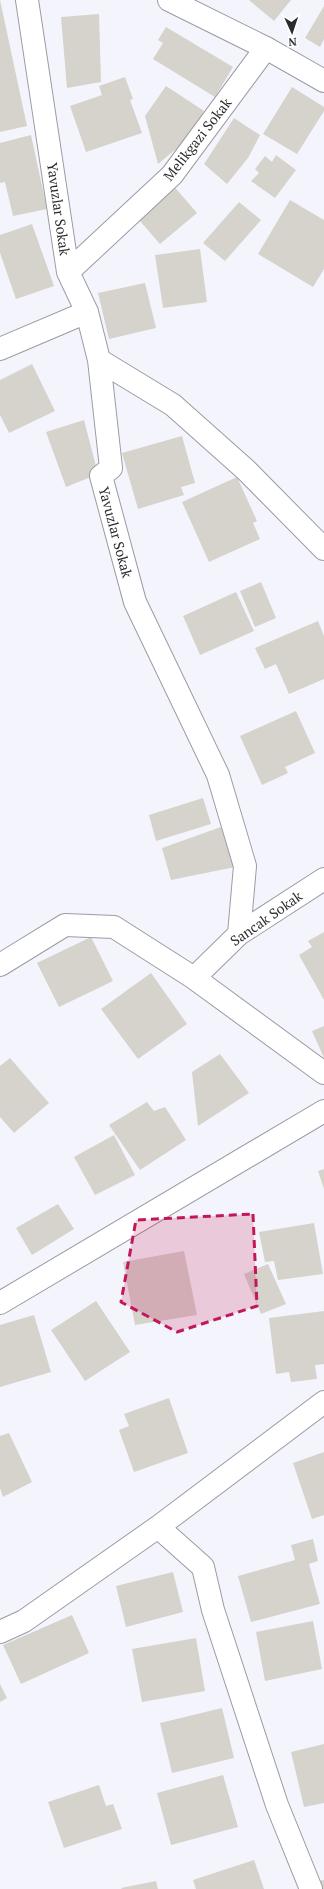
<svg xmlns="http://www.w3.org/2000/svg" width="324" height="1889" font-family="'PT Serif',serif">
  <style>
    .building { fill: #d6d2cc }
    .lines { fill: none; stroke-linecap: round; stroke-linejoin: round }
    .minor-casing { stroke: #9b9ca3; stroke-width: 24 }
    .tertiary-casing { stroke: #9b9ca3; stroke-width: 24 }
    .minor { stroke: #fff; stroke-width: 22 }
    .tertiary { stroke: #fff; stroke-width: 22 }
    .marked { fill: #c2185b; fill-opacity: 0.2; stroke: #c2185b; stroke-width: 3; stroke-dasharray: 8 5; stroke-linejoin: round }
    .labels { text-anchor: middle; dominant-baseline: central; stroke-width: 4; stroke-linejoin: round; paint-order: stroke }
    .street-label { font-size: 14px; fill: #2a2b2d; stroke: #fff }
  </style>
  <rect width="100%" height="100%" fill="#f4f5fc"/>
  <!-- building -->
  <path class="building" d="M 0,0 L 27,126 L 0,132 Z
    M 249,0 L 291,0 L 274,21 Z
    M 324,6 L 324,39 L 320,47 L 305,38 Z
    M 99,14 L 101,82 L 67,88 L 61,17 Z
    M 166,27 L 233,67 L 215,97 L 153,59 L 163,43 L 158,40 Z
    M 125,77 L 133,99 L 130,100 L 142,133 L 86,152 L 70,106 L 102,95 L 99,86 Z
    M 166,86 L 204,111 L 187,140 L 158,164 L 145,116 Z
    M 292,87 L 324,107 L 324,111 L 297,154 L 263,134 Z
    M 234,118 L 260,135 L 248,158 L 227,184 L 204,164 Z
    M 31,135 L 47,209 L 13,216 L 5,182 L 0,183 L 0,143 Z
    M 276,155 L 296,170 L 275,198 L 251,181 L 259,173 L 255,169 L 265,156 L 272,162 Z
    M 171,183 L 197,213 L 160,244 L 134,214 Z
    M 290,200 L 324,220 L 324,269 L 313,287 L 258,254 Z
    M 239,202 L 261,220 L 225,261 L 203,243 Z
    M 32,224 L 54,286 L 16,299 L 0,253 L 0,235 Z
    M 200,249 L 207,302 L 163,308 L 155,255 Z
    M 145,283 L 156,328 L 109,339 L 98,293 Z
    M 32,364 L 55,411 L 9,433 L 0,415 L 0,380 Z
    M 84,420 L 98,474 L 66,487 L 46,432 Z
    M 182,436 L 195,483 L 181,487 L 184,495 L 138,509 L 122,453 Z
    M 237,477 L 257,521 L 253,523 L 260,539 L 209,562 L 182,502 Z
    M 261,582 L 276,618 L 255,627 L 240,591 Z
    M 236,592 L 254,631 L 200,655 L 183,616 Z
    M 318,621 L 324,636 L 324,679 L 289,694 L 276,664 L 265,669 L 255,648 Z
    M 296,711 L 315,753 L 285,767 L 288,773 L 262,785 L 240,736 Z
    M 203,798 L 211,824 L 156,841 L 149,815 Z
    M 221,827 L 235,867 L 171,880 L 162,848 Z
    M 324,932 L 324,1000 L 299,955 L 312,947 L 308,941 Z
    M 91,937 L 113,981 L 59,1007 L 37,963 Z
    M 151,973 L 187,1024 L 138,1059 L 101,1009 Z
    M 324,1026 L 324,1058 L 312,1031 Z
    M 220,1054 L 249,1093 L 198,1126 L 192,1072 Z
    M 10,1058 L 49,1103 L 14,1133 L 0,1117 L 0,1066 Z
    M 147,1102 L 154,1111 L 165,1107 L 186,1140 L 140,1170 L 109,1125 Z
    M 114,1135 L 135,1175 L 95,1195 L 74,1157 Z
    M 324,1169 L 324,1189 L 318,1171 Z
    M 58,1204 L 74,1229 L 32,1255 L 16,1228 Z
    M 314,1223 L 323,1274 L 278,1280 L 274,1261 L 265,1262 L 259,1232 Z
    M 184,1251 L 197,1315 L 135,1325 L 123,1262 Z
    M 268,1264 L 286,1304 L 261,1314 L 244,1274 Z
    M 96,1301 L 130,1352 L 85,1381 L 51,1330 Z
    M 324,1311 L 324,1364 L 315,1365 L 317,1379 L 291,1382 L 289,1372 L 276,1374 L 269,1318 Z
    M 34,1315 L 51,1372 L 0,1387 L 0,1325 Z
    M 169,1398 L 188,1453 L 134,1472 L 119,1430 L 129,1426 L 124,1414 Z
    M 9,1433 L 32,1482 L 3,1497 L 0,1488 L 0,1436 Z
    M 324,1452 L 324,1515 L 312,1519 L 293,1463 Z
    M 313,1539 L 318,1561 L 309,1564 L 320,1604 L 251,1622 L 238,1576 L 295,1560 L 291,1545 Z
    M 173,1572 L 183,1612 L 126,1627 L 116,1586 Z
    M 72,1615 L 89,1653 L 21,1684 L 3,1645 Z
    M 313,1621 L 322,1669 L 265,1681 L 256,1632 Z
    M 196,1638 L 205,1691 L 142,1702 L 132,1649 Z
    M 0,1684 L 7,1698 L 0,1702 Z
    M 222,1708 L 234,1758 L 172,1773 L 160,1723 Z
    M 324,1744 L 324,1803 L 304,1807 L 291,1752 Z
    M 223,1775 L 238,1827 L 171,1845 L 157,1793 Z
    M 99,1785 L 106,1806 L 113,1804 L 122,1829 L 64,1848 L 48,1802 Z
    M 254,1860 L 264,1889 L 196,1889 L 193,1880 Z
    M 324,1880 L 324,1889 L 320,1889 L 318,1881 Z
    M 156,1881 L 158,1889 L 122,1889 L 121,1888 Z"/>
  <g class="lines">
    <defs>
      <path id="minor" d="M 27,0 L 68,272 L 87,312 L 99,360 L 111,468 L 101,476 L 135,602 L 218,775 L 245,866 L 239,934
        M 68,272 L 172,175 L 266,48
        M 0,349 L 87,312
        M 99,360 L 173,405 L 246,470 L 324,549
        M 0,965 L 65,925 L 114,927 L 194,978 L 324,1073
        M 194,978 L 239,934 L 324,879
        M 0,1303 L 324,1111
        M 158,1527 L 203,1567 L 213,1610 L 277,1805 L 311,1889
        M 0,1632 L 24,1621 L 158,1527 L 324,1402"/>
      <path id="tertiary" d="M 169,0 L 266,48 L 324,81"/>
    </defs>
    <!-- minor casing -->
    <use href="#minor" class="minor-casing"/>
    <!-- tertiary casing -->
    <use href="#tertiary" class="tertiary-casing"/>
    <!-- minor -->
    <use href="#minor" class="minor"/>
    <!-- tertiary -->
    <use href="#tertiary" class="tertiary"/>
  </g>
  <!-- marked area -->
  <path class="marked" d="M 253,1214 L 257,1306 L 177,1332 L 121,1302 L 136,1220 Z"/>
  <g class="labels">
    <!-- street labels -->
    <g class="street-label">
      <text transform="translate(197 139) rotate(-52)">Melikgazi Sokak</text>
      <text transform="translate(59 209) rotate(82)">Yavuzlar Sokak</text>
      <text transform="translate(116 532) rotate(75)">Yavuzlar Sokak</text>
      <text transform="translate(266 918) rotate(-35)">Sancak Sokak</text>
    </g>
  </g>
  <!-- north arrow -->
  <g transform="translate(292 32) rotate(177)" stroke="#ffffff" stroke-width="3" paint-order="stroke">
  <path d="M0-3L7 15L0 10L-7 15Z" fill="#2a2b2d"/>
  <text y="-6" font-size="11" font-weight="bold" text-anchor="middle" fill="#2a2b2d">N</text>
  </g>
</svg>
